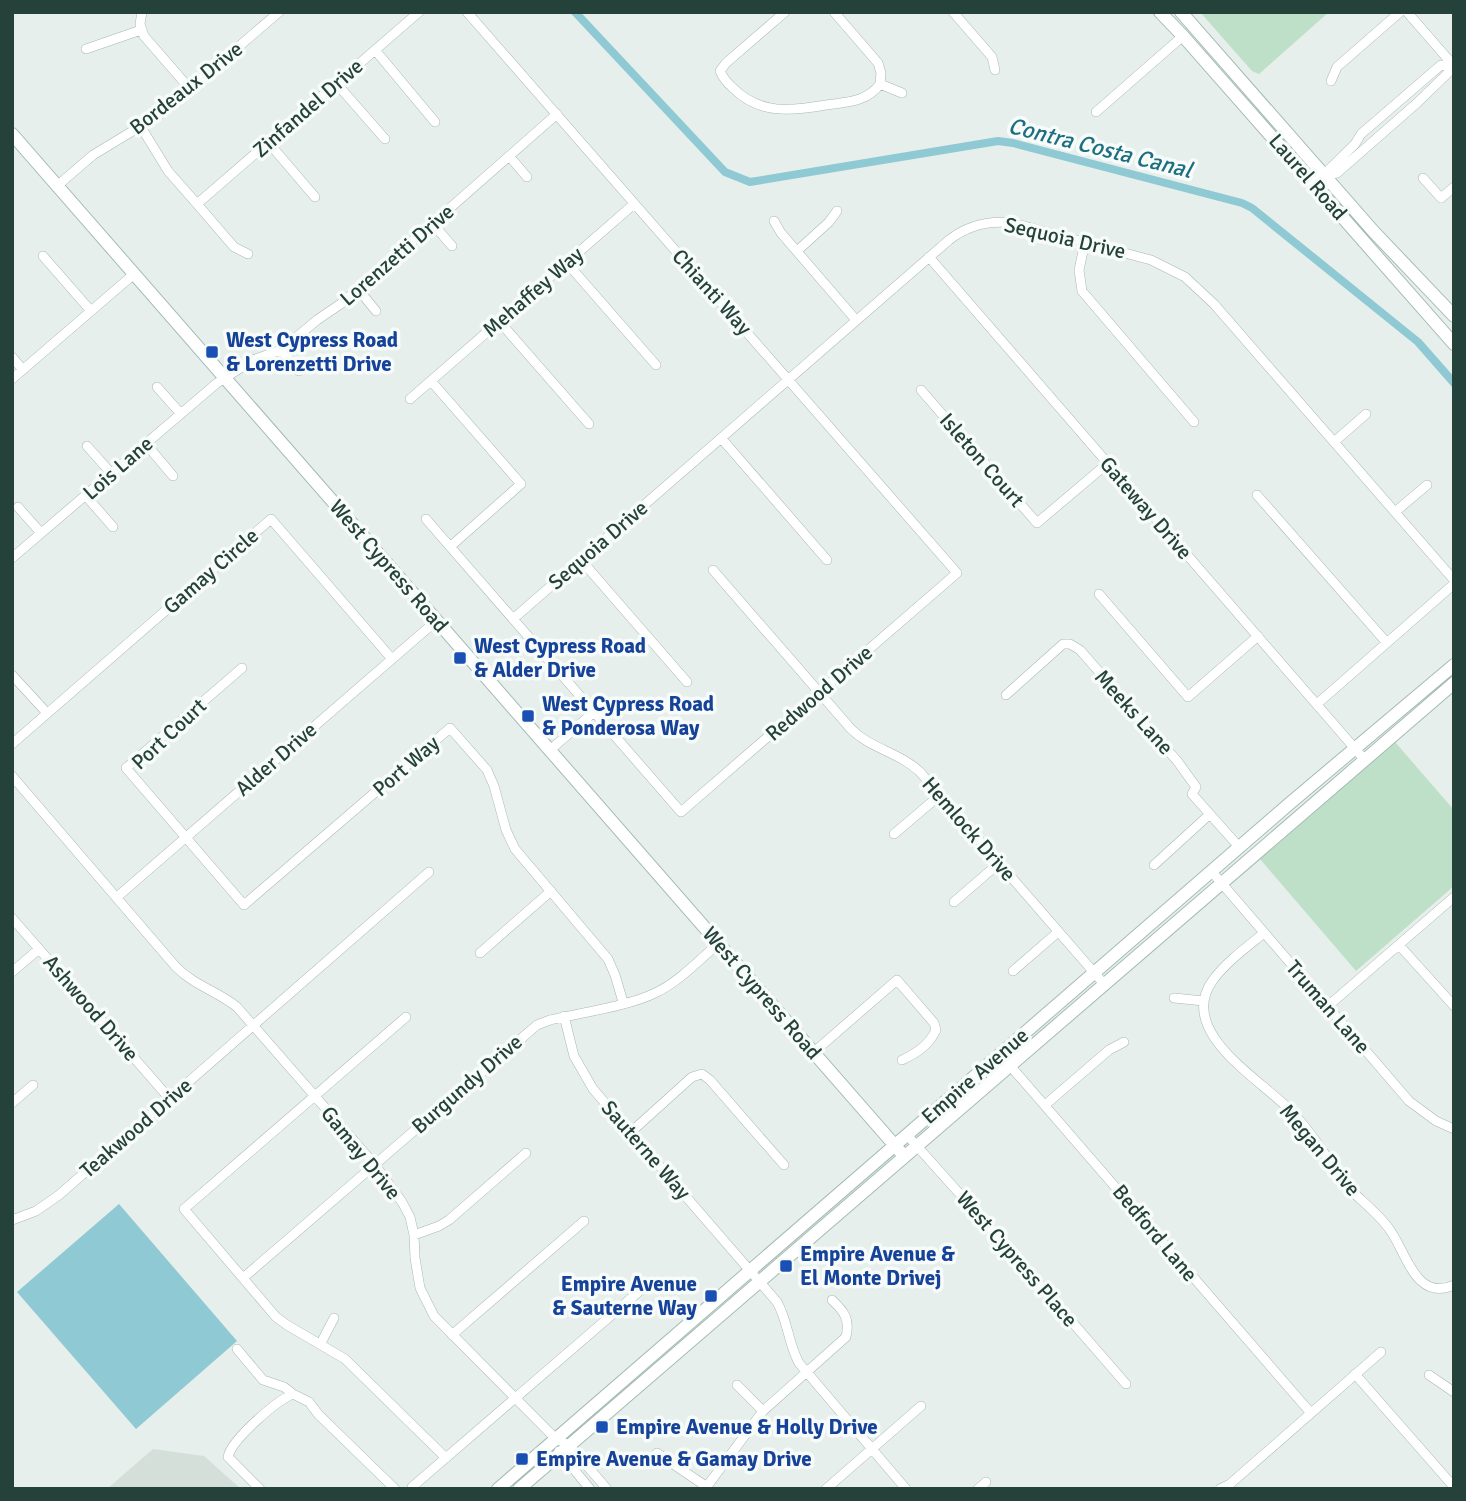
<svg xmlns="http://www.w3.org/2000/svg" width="1466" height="1501" font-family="Signika,sans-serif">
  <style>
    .built { fill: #d4dfda }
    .green { fill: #bfe0c8 }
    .water { fill: #8ec9d4 }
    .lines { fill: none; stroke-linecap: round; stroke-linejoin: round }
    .canal { stroke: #8ec9d4; stroke-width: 8 }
    .street-casing { stroke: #a8b8b2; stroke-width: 10 }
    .secondary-casing { stroke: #a4bbb3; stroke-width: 14 }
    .street { stroke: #fff; stroke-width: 9 }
    .secondary { stroke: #fff; stroke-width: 12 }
    .transit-dot { fill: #1a4fb4; stroke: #f7fbf9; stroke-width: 2.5 }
    .labels { text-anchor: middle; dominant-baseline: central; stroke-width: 7; stroke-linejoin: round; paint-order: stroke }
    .street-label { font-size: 21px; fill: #24423a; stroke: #f7fbf9 }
    .transit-label { font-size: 21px; font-weight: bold; fill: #164399; stroke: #f7fbf9; text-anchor: start }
    .water-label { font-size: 23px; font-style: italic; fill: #1c6f80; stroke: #f7fbf9 }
  </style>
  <rect width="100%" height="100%" fill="#e6efeb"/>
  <!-- built -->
  <path class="built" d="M 153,1449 L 204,1456 L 241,1489 L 107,1489 Z"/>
  <!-- green -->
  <path class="green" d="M 1200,12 L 1329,12 L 1259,74 L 1252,71 Z
    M 1395,742 L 1454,810 L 1454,886 L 1356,971 L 1260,859 Z"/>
  <!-- water -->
  <path class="water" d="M 119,1204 L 237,1341 L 136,1429 L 17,1292 Z"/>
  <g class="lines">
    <!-- canal -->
    <path class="canal" d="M 575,12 L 725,172 L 750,182 L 998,141 L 1013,143 L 1242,203 L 1252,208 L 1418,342 L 1454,383"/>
    <defs>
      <path id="street" d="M 142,12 L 140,24 L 144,36 L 190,89
        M 785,12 L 726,63 L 720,71 C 723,78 727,83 733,88 C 760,115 791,111 826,105 C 847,102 867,102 880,84 L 881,73 L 878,63 L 834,12
        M 953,12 L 992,57 L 995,70
        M 1407,12 L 1454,66
        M 86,49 L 141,30
        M 375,50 L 435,122
        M 1331,81 L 1337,67 L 1400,12
        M 336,83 L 385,139
        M 880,84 L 902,93
        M 1096,112 L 1183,36
        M 141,127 L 168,171 L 197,204 L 234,247 L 248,254
        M 268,142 L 315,197
        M 509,156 L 527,177
        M 1326,175 L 1337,173 L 1417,103 L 1448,73 L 1449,66
        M 1423,178 L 1441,198 L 1454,187
        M 1314,184 L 1355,144 L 1361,134 L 1441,65 L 1449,66 L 1454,63
        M 57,186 L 93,155 L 159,115 L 279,12
        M 197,204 L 419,12
        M 774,221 L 781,233 L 856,320
        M 433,224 L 452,246
        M 1085,242 L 1079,270 L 1082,291 L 1194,422
        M 797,251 L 829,222 L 837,211
        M 43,256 L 91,311
        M 929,257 L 1364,759
        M 567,263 L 656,365
        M 358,289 L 376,311
        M 499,321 L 589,424
        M 281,350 L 299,371
        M 12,357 L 23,370
        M 12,379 L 134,274
        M 431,381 L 521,484 L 451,546
        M 157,387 L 181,414
        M 921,390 L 1037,523 L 1108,463
        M 410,399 L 634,204
        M 721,438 L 827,560
        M 1334,442 L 1366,414
        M 146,444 L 173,476
        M 87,446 L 111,473
        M 1257,495 L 1387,643
        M 86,496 L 113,527
        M 18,507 L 41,533
        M 1395,512 L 1427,485
        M 426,519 L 681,812 L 957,573 L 467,12
        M 12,558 L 217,383 L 253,360 L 281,350 L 317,320 L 342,303 L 557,114
        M 581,560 L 687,682
        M 713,570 L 851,729 C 871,749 899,752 920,772 L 1104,984
        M 1099,594 L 1188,697 L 1258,636
        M 513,619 L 949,240 C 968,225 989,220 1013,223 L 1151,260 L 1185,277 L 1214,304 L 1454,580
        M 242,668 L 126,768 L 244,905 L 450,728 L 487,770 L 494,786 L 506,830 L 515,849 L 608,959 L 615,975 L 623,1002
        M 12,675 L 47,713
        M 1006,695 L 1063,644 L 1070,644 L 1080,650 L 1178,762 L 1196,787 L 1192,794 L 1240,848
        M 1317,704 L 1454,584
        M 12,744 L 271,519 L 392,659
        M 550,750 L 594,712
        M 12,776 L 176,967 C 195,986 217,991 237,1007 L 375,1165 L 402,1202 L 410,1217 L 414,1235 L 415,1258 L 420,1288 L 434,1316 L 556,1439 L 569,1445 L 607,1489
        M 894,834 L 940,795
        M 1154,865 L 1210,814
        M 1212,872 L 1409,1101 L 1436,1121 L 1454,1129
        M 117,897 L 436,621
        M 954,902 L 999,863
        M 12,918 L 169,1098
        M 1264,933 C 1247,947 1226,962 1213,980 C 1175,1032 1262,1080 1292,1112 C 1317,1137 1332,1170 1357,1196 C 1369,1207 1381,1217 1390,1230 C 1407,1254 1416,1302 1454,1285
        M 1399,945 L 1454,1006
        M 480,953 L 551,891
        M 1013,971 L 1058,932
        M 12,972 L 39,949
        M 1174,998 L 1204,1001
        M 1328,1006 L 1454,897
        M 564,1016 L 574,1056 L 593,1089 L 777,1302 C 788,1321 788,1343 799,1363 L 906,1489
        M 406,1017 L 184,1209 L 276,1317 L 287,1325 L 345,1359 L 446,1458
        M 814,1052 L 897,980 L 934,1023 L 936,1030 C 929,1045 917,1053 902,1060
        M 1000,1054 L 1310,1412
        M 12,1103 L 33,1085
        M 1045,1105 L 1109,1050 L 1124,1042
        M 631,1132 L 692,1077 L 702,1074 L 710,1080 L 784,1165
        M 907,1135 L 993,1231 L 1126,1384
        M 12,1220 L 36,1211 L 59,1195 L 429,872
        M 414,1235 L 439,1226 L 449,1220 L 526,1153
        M 243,1278 L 537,1025 L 550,1020 C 580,1013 629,1006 655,993 C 679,982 699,960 719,943
        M 452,1335 L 584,1221
        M 321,1343 L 334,1318
        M 237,1349 L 263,1380 L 284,1387 L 293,1394
        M 1355,1374 L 1454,1487
        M 1429,1375 L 1454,1392
        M 737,1385 L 763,1411
        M 559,1451 L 590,1489
        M 657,1453 L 707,1487
        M 412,1487 L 643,1288
        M 260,1489 L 228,1457 C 231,1440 276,1401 293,1394 L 309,1402 L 318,1414 L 395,1489
        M 705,1489 L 763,1411 L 846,1337 C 850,1320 845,1312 832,1300
        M 826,1489 L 921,1406
        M 978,1489 L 986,1482
        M 1220,1489 L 1230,1484 L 1381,1352"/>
      <path id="secondary" d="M 1160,12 L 1183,36 L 1454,344
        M 1181,12 L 1374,232 L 1454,316
        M 12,134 L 904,1156
        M 498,1489 L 1289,804 L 1454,665
        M 519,1489 L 1454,683"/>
    </defs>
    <!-- street casing -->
    <use href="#street" class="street-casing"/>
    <!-- secondary casing -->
    <use href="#secondary" class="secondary-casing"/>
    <!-- street -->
    <use href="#street" class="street"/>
    <!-- secondary -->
    <use href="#secondary" class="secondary"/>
  </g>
  <!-- markers -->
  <g class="transit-dot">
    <rect x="205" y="345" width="14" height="14" rx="3.5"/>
    <rect x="453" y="651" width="14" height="14" rx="3.5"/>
    <rect x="521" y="709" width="14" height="14" rx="3.5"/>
    <rect x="779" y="1259" width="14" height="14" rx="3.5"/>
    <rect x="704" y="1289" width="14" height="14" rx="3.5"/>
    <rect x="595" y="1420" width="14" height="14" rx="3.5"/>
    <rect x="515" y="1452" width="14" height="14" rx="3.5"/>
  </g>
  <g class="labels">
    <!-- street labels -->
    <g class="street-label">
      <text transform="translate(186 88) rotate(-38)">Bordeaux Drive</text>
      <text transform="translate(308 108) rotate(-41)">Zinfandel Drive</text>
      <text transform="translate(1308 177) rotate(49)">Laurel Road</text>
      <text transform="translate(1065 238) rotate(13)">Sequoia Drive</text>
      <text transform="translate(397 255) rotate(-41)">Lorenzetti Drive</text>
      <text transform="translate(533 292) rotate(-41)">Mehaffey Way</text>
      <text transform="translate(712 292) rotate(48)">Chianti Way</text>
      <text transform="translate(982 460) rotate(49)">Isleton Court</text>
      <text transform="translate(118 468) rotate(-41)">Lois Lane</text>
      <text transform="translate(1146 508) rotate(49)">Gateway Drive</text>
      <text transform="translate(598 545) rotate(-41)">Sequoia Drive</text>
      <text transform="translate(389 566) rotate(49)">West Cypress Road</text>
      <text transform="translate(211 571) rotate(-41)">Gamay Circle</text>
      <text transform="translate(819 693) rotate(-41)">Redwood Drive</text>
      <text transform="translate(1134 712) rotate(48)">Meeks Lane</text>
      <text transform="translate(169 734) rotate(-43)">Port Court</text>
      <text transform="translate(276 759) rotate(-41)">Alder Drive</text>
      <text transform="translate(406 766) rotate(-41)">Port Way</text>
      <text transform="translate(969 829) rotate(49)">Hemlock Drive</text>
      <text transform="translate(762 993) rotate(49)">West Cypress Road</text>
      <text transform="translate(1328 1007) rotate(49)">Truman Lane</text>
      <text transform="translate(91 1008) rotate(49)">Ashwood Drive</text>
      <text transform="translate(975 1076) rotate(-41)">Empire Avenue</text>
      <text transform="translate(467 1084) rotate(-41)">Burgundy Drive</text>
      <text transform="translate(136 1128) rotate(-41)">Teakwood Drive</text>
      <text transform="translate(646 1150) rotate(49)">Sauterne Way</text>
      <text transform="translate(1320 1150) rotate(50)">Megan Drive</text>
      <text transform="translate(361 1153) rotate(51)">Gamay Drive</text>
      <text transform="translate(1155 1233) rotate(50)">Bedford Lane</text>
      <text transform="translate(1017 1259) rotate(49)">West Cypress Place</text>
    </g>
    <!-- transit labels -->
    <g class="transit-label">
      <text x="226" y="340">West Cypress Road<tspan x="226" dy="24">&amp; Lorenzetti Drive</tspan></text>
      <text x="474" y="646">West Cypress Road<tspan x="474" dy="24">&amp; Alder Drive</tspan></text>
      <text x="542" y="704">West Cypress Road<tspan x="542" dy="24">&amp; Ponderosa Way</tspan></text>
      <text x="800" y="1254">Empire Avenue &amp;<tspan x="800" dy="24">El Monte Drivej</tspan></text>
      <text x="697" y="1284" text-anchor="end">Empire Avenue<tspan x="697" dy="24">&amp; Sauterne Way</tspan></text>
      <text x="616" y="1427">Empire Avenue &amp; Holly Drive</text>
      <text x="536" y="1459">Empire Avenue &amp; Gamay Drive</text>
    </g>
    <!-- water labels -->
    <g class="water-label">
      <text transform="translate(1100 148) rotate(14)">Contra Costa Canal</text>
    </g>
  </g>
  <!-- border -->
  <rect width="1466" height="1501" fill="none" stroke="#24423a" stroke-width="28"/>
</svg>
